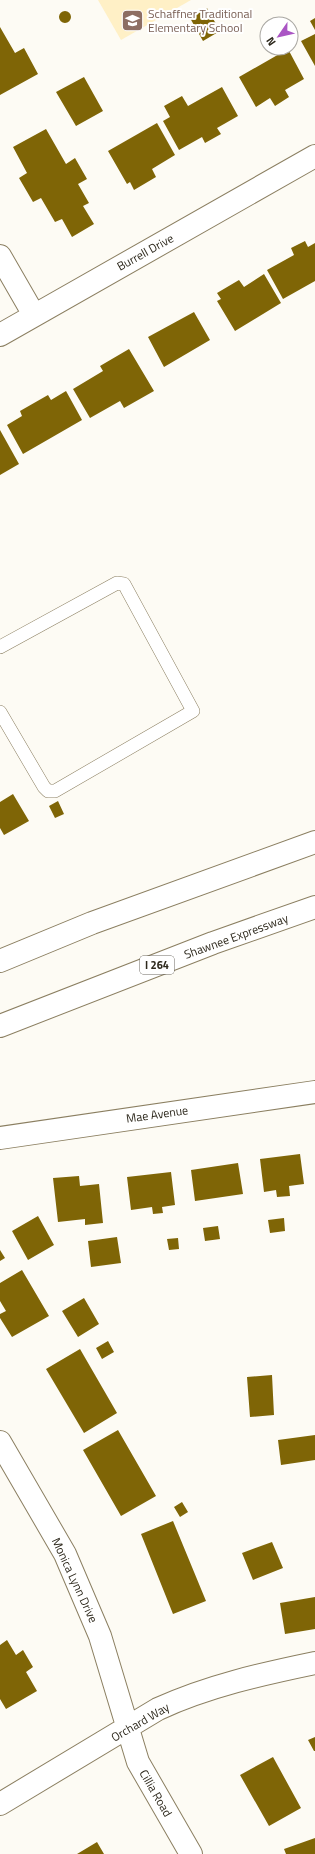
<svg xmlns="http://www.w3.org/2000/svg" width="315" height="1854" font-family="'Titillium Web',sans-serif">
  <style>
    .built { fill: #fff0c6 }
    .building { fill: #7f6506 }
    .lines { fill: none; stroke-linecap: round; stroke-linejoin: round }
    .service-casing { stroke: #8b7f61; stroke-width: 14 }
    .minor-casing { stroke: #8b7f61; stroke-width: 24 }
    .motorway-casing { stroke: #8b7f61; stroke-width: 24 }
    .service { stroke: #fff; stroke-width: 13 }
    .minor { stroke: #fff; stroke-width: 22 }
    .motorway { stroke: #fff; stroke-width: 22 }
    .labels { text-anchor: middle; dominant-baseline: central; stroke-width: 4; stroke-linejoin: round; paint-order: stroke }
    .shield { fill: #fff; stroke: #6c6860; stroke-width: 1 }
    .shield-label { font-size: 11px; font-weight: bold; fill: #2d281c }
    .education-label { font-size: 12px; fill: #785e54; stroke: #fff; text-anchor: start }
    .street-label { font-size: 12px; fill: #2d281c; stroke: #fff }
  </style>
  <rect width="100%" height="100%" fill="#fdfbf4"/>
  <!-- built -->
  <path class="built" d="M 98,0 L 191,0 L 121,40 Z"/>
  <!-- building -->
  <path class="building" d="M 207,8 L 220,31 L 203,41 L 190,18 Z
    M59 17a6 6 0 1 1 12 0a6 6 0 1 1-12 0Z
    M 315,18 L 315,30 L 310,21 Z
    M 0,27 L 15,53 L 24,48 L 38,74 L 0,95 Z
    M 315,34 L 315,66 L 301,41 Z
    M 288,49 L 304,79 L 285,90 L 289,97 L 275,106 L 270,98 L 256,107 L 239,77 Z
    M 84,77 L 103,111 L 76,126 L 56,92 Z
    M 222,87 L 238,116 L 217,128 L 221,134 L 205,143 L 202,137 L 179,150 L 163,121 L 170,117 L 164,106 L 182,96 L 188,106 Z
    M 157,123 L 175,155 L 152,169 L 156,177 L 134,190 L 130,182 L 127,184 L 108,151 Z
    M 46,129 L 66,164 L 75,158 L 87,179 L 78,184 L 89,203 L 83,206 L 94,224 L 72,237 L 62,219 L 55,222 L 41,198 L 33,202 L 19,178 L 27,173 L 13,147 Z
    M 305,241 L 308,247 L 315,243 L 315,281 L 283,299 L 267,270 L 294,255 L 291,248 Z
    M 264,274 L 281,303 L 235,331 L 217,301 L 221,299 L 217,293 L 239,280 L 244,287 Z
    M 194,312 L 210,340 L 164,367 L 148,337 Z
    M 129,349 L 154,391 L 124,408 L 120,401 L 90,418 L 73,389 L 103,371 L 100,366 Z
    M 66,391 L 82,420 L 23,454 L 7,425 L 22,416 L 20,411 L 48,395 L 51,400 Z
    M 0,430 L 19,464 L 0,475 Z
    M 13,794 L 29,821 L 4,835 L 0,828 L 0,802 Z
    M 58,801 L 64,814 L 55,818 L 49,806 Z
    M 300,1154 L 304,1184 L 289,1186 L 290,1196 L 277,1197 L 276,1190 L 264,1192 L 260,1159 Z
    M 238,1163 L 243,1194 L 195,1201 L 191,1170 Z
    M 171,1172 L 175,1205 L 162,1207 L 163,1213 L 153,1214 L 152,1207 L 131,1210 L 127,1177 Z
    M 79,1176 L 80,1186 L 99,1184 L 103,1223 L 85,1225 L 85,1219 L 58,1222 L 53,1178 Z
    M 38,1216 L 54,1245 L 28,1260 L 12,1231 Z
    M 284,1218 L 285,1231 L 270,1233 L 268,1220 Z
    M 218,1226 L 220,1239 L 205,1241 L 203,1228 Z
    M 117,1237 L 121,1263 L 91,1267 L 88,1241 Z
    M 178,1238 L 179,1249 L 169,1250 L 167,1239 Z
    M 0,1250 L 5,1258 L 0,1261 Z
    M 22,1270 L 49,1316 L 12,1337 L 0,1318 L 0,1314 L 6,1311 L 0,1301 L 0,1283 Z
    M 84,1298 L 99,1324 L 78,1337 L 62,1311 Z
    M 108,1341 L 114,1352 L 102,1359 L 96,1348 Z
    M 80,1349 L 117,1413 L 84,1433 L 46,1369 Z
    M 272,1375 L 274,1415 L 250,1417 L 247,1377 Z
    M 118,1430 L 156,1496 L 121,1516 L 83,1450 Z
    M 315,1435 L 315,1460 L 281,1465 L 278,1440 Z
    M 182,1502 L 188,1512 L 180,1517 L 174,1507 Z
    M 173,1521 L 206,1601 L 173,1614 L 141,1534 Z
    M 272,1542 L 283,1568 L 253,1580 L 242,1553 Z
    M 315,1597 L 315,1629 L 285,1634 L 280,1603 Z
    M 7,1640 L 16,1655 L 23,1650 L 33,1667 L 26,1672 L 37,1691 L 6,1709 L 0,1699 L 0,1645 Z
    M 315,1737 L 315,1751 L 314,1751 L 308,1740 Z
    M 273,1757 L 301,1808 L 269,1826 L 240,1775 Z
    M 315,1838 L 315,1854 L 286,1854 L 284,1849 Z
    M 97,1842 L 104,1854 L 77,1854 Z"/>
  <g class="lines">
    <defs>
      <path id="service" d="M 0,647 L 117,583 L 124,584 L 193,711 L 55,791 L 48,791 L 44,787 L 0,712"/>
      <path id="minor" d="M 0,256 L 34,315
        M 0,335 L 315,156
        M 0,1138 L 315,1092
        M 0,1442 L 65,1554 L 100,1636 L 138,1762 L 191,1854
        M 0,1804 L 158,1709 C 208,1686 262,1674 315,1663"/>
      <path id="motorway" d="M 0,961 L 92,923 L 315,842
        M 0,1026 L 213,943 L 315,907"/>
    </defs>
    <!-- service casing -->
    <use href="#service" class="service-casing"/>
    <!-- minor casing -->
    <use href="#minor" class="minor-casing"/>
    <!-- motorway casing -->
    <use href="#motorway" class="motorway-casing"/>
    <!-- service -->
    <use href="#service" class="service"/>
    <!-- minor -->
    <use href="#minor" class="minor"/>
    <!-- motorway -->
    <use href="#motorway" class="motorway"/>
  </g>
  <!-- icons -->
  <defs>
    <symbol id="school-square" viewBox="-11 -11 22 22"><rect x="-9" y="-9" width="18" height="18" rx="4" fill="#8d6e63" stroke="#fff"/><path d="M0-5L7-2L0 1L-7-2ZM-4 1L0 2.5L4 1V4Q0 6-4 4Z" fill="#fff"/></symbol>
  </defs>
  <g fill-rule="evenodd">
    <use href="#school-square" x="120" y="8" width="25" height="25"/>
  </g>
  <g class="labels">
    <!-- shield labels -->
    <rect class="shield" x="140" y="956" width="34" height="18" rx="3"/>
    <g class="shield-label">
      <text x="157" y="965">I 264</text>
    </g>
    <!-- education labels -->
    <g class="education-label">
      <text x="148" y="13">Schaffner Traditional<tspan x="148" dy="14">Elementary School</tspan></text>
    </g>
    <!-- street labels -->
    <g class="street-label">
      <text transform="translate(145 252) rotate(-29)">Burrell Drive</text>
      <text transform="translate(236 936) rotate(-20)">Shawnee Expressway</text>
      <text transform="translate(157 1114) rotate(-8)">Mae Avenue</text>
      <text transform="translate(75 1580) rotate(65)">Monica Lynn Drive</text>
      <text transform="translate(140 1722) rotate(-30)">Orchard Way</text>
      <text transform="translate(156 1793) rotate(60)">Cillia Road</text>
    </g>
  </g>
  <!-- north arrow -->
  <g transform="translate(279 36) rotate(236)"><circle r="19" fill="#ffffff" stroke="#aba9a4"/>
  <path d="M0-3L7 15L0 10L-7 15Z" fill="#aa55c4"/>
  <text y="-6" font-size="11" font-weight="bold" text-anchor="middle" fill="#2d281c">N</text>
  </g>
</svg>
